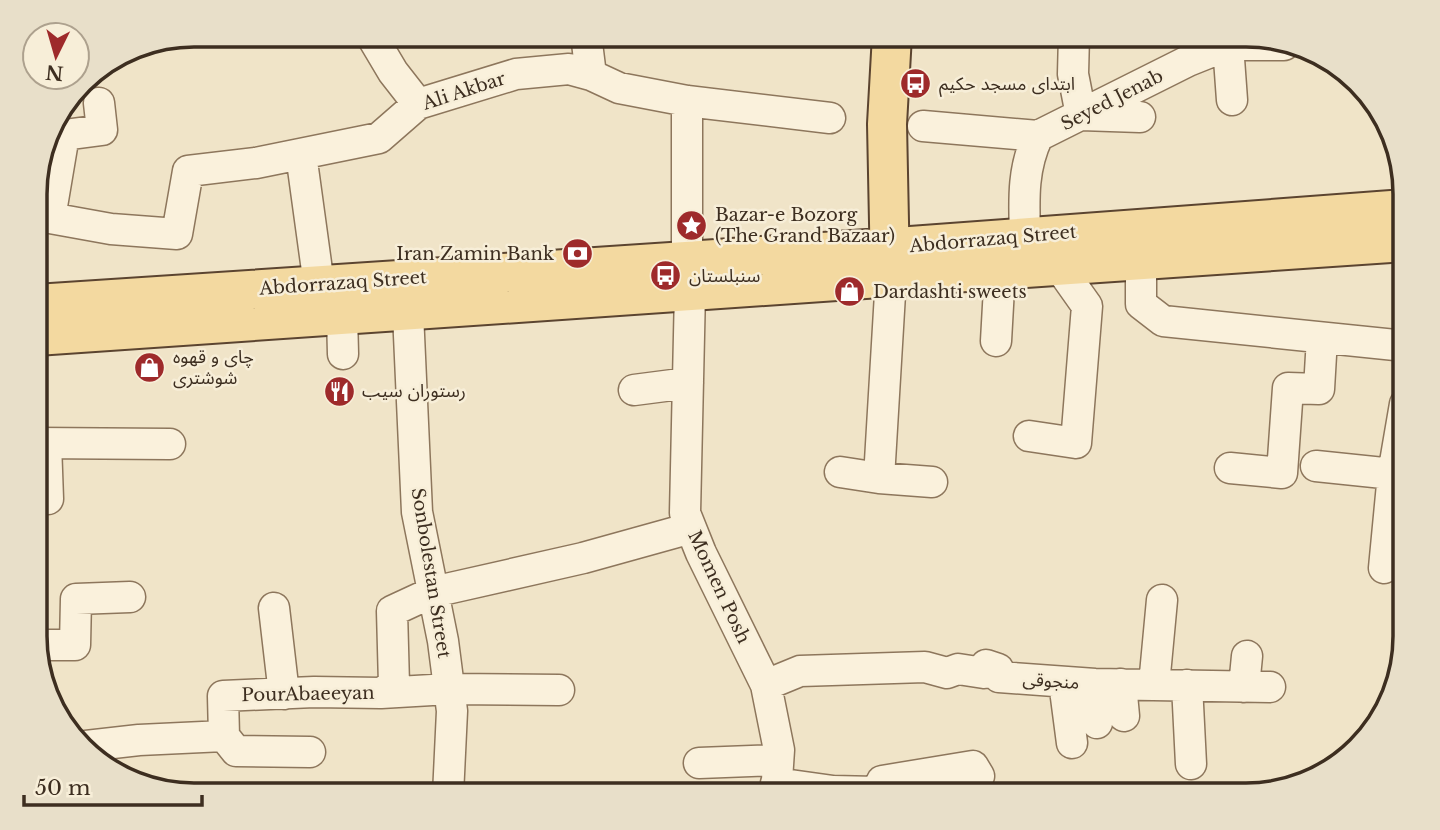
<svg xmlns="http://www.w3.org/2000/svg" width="1440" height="830" font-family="'Libre Baskerville','Noto Sans Arabic',serif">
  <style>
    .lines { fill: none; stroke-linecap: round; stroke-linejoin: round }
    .minor-casing { stroke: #8d765c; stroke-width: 33 }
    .major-casing { stroke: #5b4430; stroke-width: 42 }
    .minor { stroke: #faf1dc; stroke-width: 30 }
    .major { stroke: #f3d9a0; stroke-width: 38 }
    .labels { text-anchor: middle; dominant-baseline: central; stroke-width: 5; stroke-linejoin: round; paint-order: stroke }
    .poi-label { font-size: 18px; fill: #3d2e20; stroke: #f7eed8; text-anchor: start }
    .street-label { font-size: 18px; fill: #3d2e20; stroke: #f7eed8 }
    .rim { fill: none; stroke: #3d2e20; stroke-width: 3.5 }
  </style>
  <rect width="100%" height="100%" fill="#f0e4c8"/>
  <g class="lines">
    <defs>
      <path id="minor" d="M 371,35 L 393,72 L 418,104
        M 586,35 L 591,75
        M 1074,35 L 1073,74 L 1081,115 L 1140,117
        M 1228,45 L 1232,100
        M 923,126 L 1038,136
        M 301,154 L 319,285
        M 36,218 L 50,218 L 111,229 L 177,234 L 188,171 L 256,163 L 379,138 L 418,104 L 516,74 L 569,69 L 591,75 L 619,88 L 687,101 L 830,118
        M 50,218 L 64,135 L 102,130 L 99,103
        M 1025,236 C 1024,201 1022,169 1038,136 L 1188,61 L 1228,45 L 1284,45
        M 1141,260 L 1141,304 L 1163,321 L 1405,346
        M 687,261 L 687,101
        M 891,277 L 879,478 L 932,482
        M 407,291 L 417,512 L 443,641 L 452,711 L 448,795
        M 690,291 L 685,513 L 701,553 L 766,685 L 779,750 L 776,795
        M 342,315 L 343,354
        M 996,341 L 1000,270
        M 634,390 L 688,383
        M 1029,436 L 1076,443 L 1087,306 L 1058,265
        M 36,443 L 170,444
        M 46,443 L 48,499
        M 1316,466 L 1393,474
        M 1230,468 L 1282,473 L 1288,388 L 1319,389 L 1322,338
        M 840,472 L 879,478
        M 1384,568 L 1393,474 L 1405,404
        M 274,608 L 284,694
        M 36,645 L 75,645 L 76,599 L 130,597
        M 1064,682 L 1072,743
        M 1095,684 L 1097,723
        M 1121,684 L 1124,716
        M 766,685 L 800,671 L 925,667 L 947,673 L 958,669 L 984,673 L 986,665 L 998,669 L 999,677 L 1095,684 L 1270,687
        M 1154,685 L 1162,600
        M 1187,685 L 1191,764
        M 1244,687 L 1247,656
        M 381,693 L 394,685 L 392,611 L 433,592 L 583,558 L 691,528
        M 224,736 L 236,751 L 310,752
        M 86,746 L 139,740 L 224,736 L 223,696 L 314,692 L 381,693 L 449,689 L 559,690
        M 699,763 L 778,760
        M 776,783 L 833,791 L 877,792 L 882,781 L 973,766 L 979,776"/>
      <path id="major" d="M 890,271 L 887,124 L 892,35
        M 36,304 L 897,247 L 1405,209
        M 36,336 L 1405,242"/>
    </defs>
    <!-- minor casing -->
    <use href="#minor" class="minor-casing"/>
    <!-- major casing -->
    <use href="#major" class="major-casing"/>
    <!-- minor -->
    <use href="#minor" class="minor"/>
    <!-- major -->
    <use href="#major" class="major"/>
  </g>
  <!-- icons -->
  <defs>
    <symbol id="bus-disc" viewBox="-11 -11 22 22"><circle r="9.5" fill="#9e2a2b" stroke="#f7eed8"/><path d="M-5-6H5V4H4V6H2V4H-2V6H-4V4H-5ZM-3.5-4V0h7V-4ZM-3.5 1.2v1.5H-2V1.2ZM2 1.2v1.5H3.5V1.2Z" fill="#fff"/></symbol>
    <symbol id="sight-disc" viewBox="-11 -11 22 22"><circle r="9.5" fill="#9e2a2b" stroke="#f7eed8"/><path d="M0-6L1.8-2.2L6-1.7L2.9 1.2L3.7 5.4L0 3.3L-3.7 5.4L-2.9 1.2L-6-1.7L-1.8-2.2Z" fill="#fff"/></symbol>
    <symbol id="bank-disc" viewBox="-11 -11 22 22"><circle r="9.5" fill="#9e2a2b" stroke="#f7eed8"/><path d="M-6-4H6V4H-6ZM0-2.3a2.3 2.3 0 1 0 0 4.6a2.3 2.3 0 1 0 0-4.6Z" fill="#fff"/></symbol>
    <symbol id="shop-disc" viewBox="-11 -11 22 22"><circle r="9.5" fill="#9e2a2b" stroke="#f7eed8"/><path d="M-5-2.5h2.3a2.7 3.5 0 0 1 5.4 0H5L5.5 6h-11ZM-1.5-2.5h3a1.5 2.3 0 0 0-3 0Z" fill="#fff"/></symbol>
    <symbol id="restaurant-disc" viewBox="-11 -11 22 22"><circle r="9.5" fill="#9e2a2b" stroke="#f7eed8"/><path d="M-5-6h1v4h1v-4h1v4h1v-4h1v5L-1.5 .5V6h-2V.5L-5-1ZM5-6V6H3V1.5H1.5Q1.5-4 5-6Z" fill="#fff"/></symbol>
  </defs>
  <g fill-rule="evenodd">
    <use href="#bus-disc" x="898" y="66" width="35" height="35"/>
    <use href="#sight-disc" x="674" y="208" width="35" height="35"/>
    <use href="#bank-disc" x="560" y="236" width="35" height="35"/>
    <use href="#bus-disc" x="648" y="258" width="35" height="35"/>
    <use href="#shop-disc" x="832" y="274" width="35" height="35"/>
    <use href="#shop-disc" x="132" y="350" width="35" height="35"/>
    <use href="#restaurant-disc" x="322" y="374" width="35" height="35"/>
  </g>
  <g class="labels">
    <!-- poi labels -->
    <g class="poi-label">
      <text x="939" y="84">ابتدای مسجد حکیم</text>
      <text x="715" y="215">Bazar-e Bozorg<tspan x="715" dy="21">(The Grand Bazaar)</tspan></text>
      <text x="554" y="254" text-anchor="end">Iran Zamin Bank</text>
      <text x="689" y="276">سنبلستان</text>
      <text x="873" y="292">Dardashti sweets</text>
      <text x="173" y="357">چای و قهوه<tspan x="173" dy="21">شوشتری</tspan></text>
      <text x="362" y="391">رستوران سيب</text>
    </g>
    <!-- street labels -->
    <g class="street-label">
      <text transform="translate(464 91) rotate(-18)">Ali Akbar</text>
      <text transform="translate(1112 100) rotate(-27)">Seyed Jenab</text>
      <text transform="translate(993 239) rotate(-5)">Abdorrazaq Street</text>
      <text transform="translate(343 283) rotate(-4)">Abdorrazaq Street</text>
      <text transform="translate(431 573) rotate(81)">Sonbolestan Street</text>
      <text transform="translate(719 587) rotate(65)">Momen Posh</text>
      <text transform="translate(1051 681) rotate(4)">منجوقی</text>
      <text transform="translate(308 694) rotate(-1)">PourAbaeeyan</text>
    </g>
  </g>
  <!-- crop -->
  <path d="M0 0H1440V830H0ZM194 47H1246A147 147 0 0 1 1393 194V636A147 147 0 0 1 1246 783H194A147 147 0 0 1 47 636V194A147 147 0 0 1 194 47Z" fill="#e8dfc9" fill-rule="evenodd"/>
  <path class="rim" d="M194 47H1246A147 147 0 0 1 1393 194V636A147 147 0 0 1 1246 783H194A147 147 0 0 1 47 636V194A147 147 0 0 1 194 47Z"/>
  <!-- north arrow -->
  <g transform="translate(56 56) rotate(185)"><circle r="33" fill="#f7eed8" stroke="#ada18e" stroke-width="2"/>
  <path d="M0-5L12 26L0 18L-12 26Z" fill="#9e2a2b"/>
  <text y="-10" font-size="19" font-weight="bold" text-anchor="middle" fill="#3d2e20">N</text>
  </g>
  <!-- scale -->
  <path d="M24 795v10h178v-10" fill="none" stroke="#3d2e20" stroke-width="3.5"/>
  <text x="35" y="795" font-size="21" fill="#3d2e20" stroke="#f7eed8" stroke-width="5" paint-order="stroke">50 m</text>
</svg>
